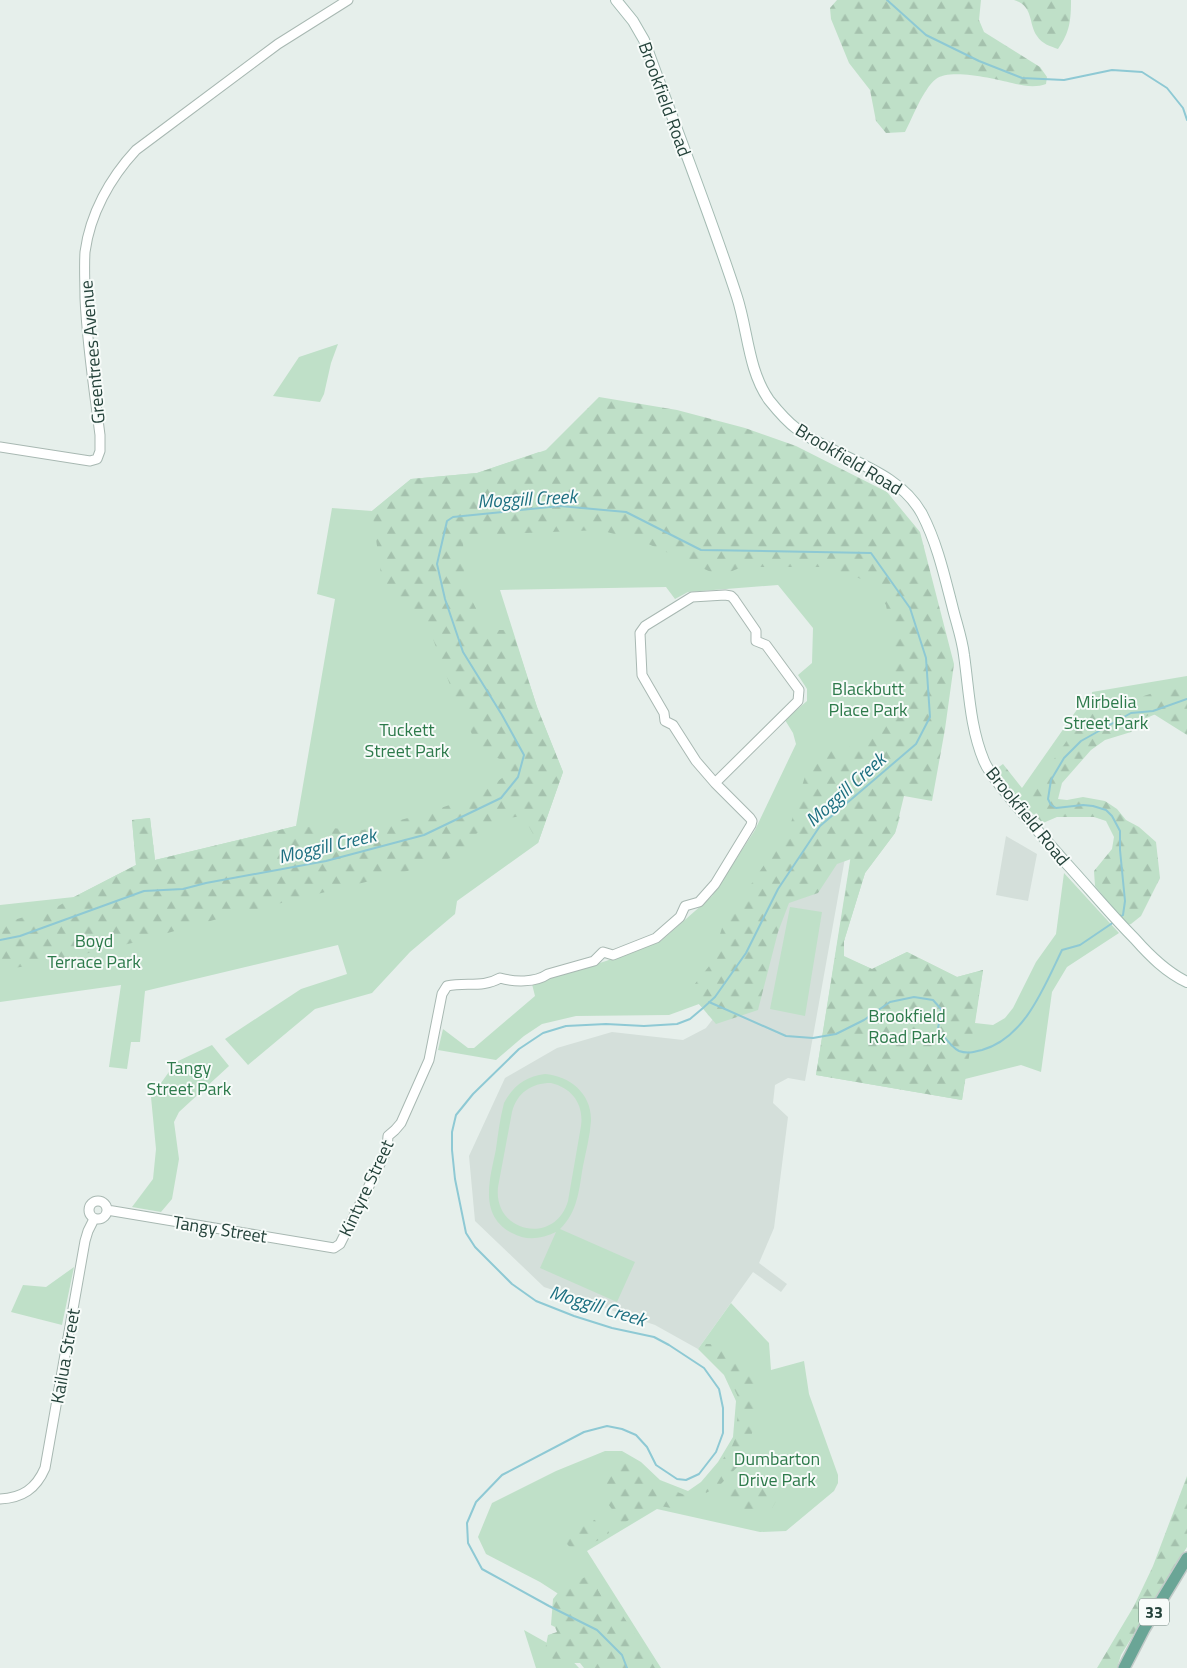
<svg xmlns="http://www.w3.org/2000/svg" width="1187" height="1668" font-family="'Titillium Web',sans-serif">
  <style>
    .built { fill: #d4dfda }
    .green { fill: #bfe0c8; fill-rule: evenodd }
    .forest { fill: url(#forest-firs) }
    .lines { fill: none; stroke-linecap: round; stroke-linejoin: round }
    .stream { stroke: #8ec9d4; stroke-width: 2 }
    .tertiary-casing { stroke: #a8b8b2; stroke-width: 11 }
    .secondary-casing { stroke: #a4bbb3; stroke-width: 12 }
    .primary-casing { stroke: #c2cac8; stroke-width: 14 }
    .tertiary { stroke: #fff; stroke-width: 9 }
    .secondary { stroke: #fff; stroke-width: 10 }
    .primary { stroke: #6aa596; stroke-width: 11 }
    .labels { text-anchor: middle; dominant-baseline: central; stroke-width: 4; stroke-linejoin: round; paint-order: stroke }
    .shield { fill: #f7fbf9; stroke: #637a73; stroke-width: 1 }
    .shield-label { font-size: 16px; font-weight: bold; fill: #24423a }
    .street-label { font-size: 18px; fill: #24423a; stroke: #f7fbf9 }
    .park-label { font-size: 18px; fill: #2d7a4b; stroke: #f7fbf9 }
    .water-label { font-size: 19px; font-style: italic; fill: #1c6f80; stroke: #f7fbf9 }
  </style>
  <defs>
    <pattern id="forest-firs" width="22" height="20" patternUnits="userSpaceOnUse" patternTransform="scale(1.25)"><rect width="22" height="20" fill="#bfe0c8"/><path d="M5 1l3.5 6h-7zM16 11l3.5 6h-7z" fill="#a4c1ad"/></pattern>
  </defs>
  <rect width="100%" height="100%" fill="#e6efeb"/>
  <!-- built -->
  <path class="built" d="M 850,830 L 805,1081 L 788,1078 L 775,1085 L 773,1103 L 788,1117 L 774,1228 L 759,1263 L 787,1284 L 781,1292 L 753,1272 L 698,1349 L 655,1325 L 544,1287 L 475,1221 L 469,1156 L 505,1078 L 557,1048 L 612,1032 L 683,1040 L 706,1028 L 753,967 L 786,891 Z
    M 1006,836 L 1037,854 L 1028,901 L 996,895 Z"/>
  <!-- green -->
  <path class="green" d="M 338,344 L 331,363 L 324,394 L 320,402 L 273,396 L 299,357 Z
    M 539,452 L 871,553 L 926,658 L 862,790 L 900,817 L 895,833 L 865,873 L 844,941 L 844,957 L 872,969 L 907,952 L 957,977 L 983,970 L 975,1023 L 993,1025 L 1005,1018 L 1013,1008 L 1036,962 L 1056,934 L 1064,873 L 1119,933 L 1067,967 L 1052,992 L 1041,1072 L 1021,1065 L 965,1079 L 962,1100 L 816,1075 L 861,792 L 703,1008 L 699,1004 L 669,1015 L 576,1016 L 542,1024 L 524,1036 L 496,1060 L 438,1050 L 443,1029 L 468,1048 L 474,1048 L 535,996 L 532,984 L 606,961 L 661,941 L 712,896 L 755,830 L 796,744 L 793,733 L 785,720 L 807,701 L 807,689 L 798,675 L 812,663 L 813,628 L 778,585 L 688,592 L 675,599 L 666,587 L 500,590 L 537,707 L 563,772 L 538,843 L 457,901 L 455,914 L 410,952 L 372,993 L 315,1009 L 248,1065 L 225,1039 L 301,989 L 347,974 L 338,945 L 145,991 L 140,1042 L 131,1042 L 127,1069 L 109,1067 L 121,985 L 0,1002 L 0,905 L 74,897 L 136,865 L 132,820 L 150,818 L 155,860 L 296,826 L 335,599 L 317,594 L 332,508 L 372,511 L 411,479 L 477,473 Z
    M 1187,676 L 1187,732 L 1163,711 L 1092,741 L 1041,806 L 1022,788 L 1083,701 L 1083,698 L 1092,695 L 1092,692 Z
    M 790,907 L 822,912 L 805,1016 L 770,1009 Z
    M 212,1045 L 229,1066 L 179,1112 L 174,1122 L 179,1159 L 172,1199 L 161,1212 L 132,1207 L 153,1179 L 156,1149 L 151,1097 L 176,1062 Z
    M 545,1074 C 570,1076 592,1094 591,1121 C 590,1136 586,1151 583,1166 C 579,1189 578,1212 560,1229 L 635,1262 L 617,1302 L 540,1268 L 556,1232 C 542,1239 526,1241 512,1233 C 478,1215 490,1179 496,1149 C 498,1134 500,1118 504,1103 C 513,1086 526,1076 545,1074 ZM 551,1083 C 572,1088 584,1104 581,1126 L 568,1201 C 555,1246 493,1233 498,1187 L 512,1112 C 517,1093 531,1083 551,1083 Z
    M 74,1267 L 62,1325 L 11,1312 L 23,1285 L 46,1287 Z
    M 731,1303 L 769,1343 L 771,1370 L 804,1361 L 809,1394 L 838,1475 L 838,1483 L 834,1491 L 786,1531 L 760,1532 L 657,1509 L 587,1551 L 661,1668 L 632,1668 L 591,1615 L 540,1582 L 486,1554 L 478,1537 L 492,1503 L 556,1471 L 605,1451 L 622,1451 L 641,1462 L 660,1480 L 688,1491 L 701,1482 L 718,1462 L 733,1437 L 736,1401 L 724,1375 L 698,1349 Z
    M 524,1630 L 565,1653 L 579,1668 L 536,1668 Z"/>
  <!-- forest -->
  <path class="forest" d="M 837,0 L 981,0 L 979,20 L 984,32 L 1040,67 L 1047,77 L 1046,84 C 1036,88 1022,86 1012,83 C 995,79 950,68 936,79 C 923,89 913,117 905,132 L 886,133 L 876,121 L 870,90 L 849,63 L 831,19 L 830,8 Z
    M 1014,0 L 1071,0 C 1071,20 1070,32 1058,49 C 1050,46 1042,44 1037,36 C 1028,23 1034,6 1014,0 Z
    M 599,397 L 677,410 L 745,428 L 796,446 L 887,492 L 920,532 L 954,664 L 945,729 L 932,801 L 904,796 L 895,833 L 865,873 L 844,941 L 844,956 L 872,969 L 907,952 L 957,977 L 983,970 L 962,1100 L 816,1075 L 851,859 L 837,864 L 818,893 L 789,903 L 778,932 L 758,1010 L 716,1024 L 699,1004 L 694,985 L 710,965 L 722,928 L 790,826 L 806,773 L 824,752 L 863,744 L 883,727 L 893,692 L 893,644 L 886,605 L 870,582 L 826,567 L 742,567 L 720,576 L 646,543 L 600,530 L 525,533 L 463,540 L 465,587 L 487,630 L 512,630 L 537,707 L 563,772 L 538,843 L 523,816 L 501,819 L 471,837 L 461,855 L 394,875 L 221,918 L 132,943 L 41,964 L 0,970 L 0,924 L 55,908 L 74,897 L 136,865 L 132,820 L 150,818 L 155,860 L 296,826 L 363,830 L 423,814 L 476,796 L 505,776 L 502,760 L 479,750 L 450,685 L 426,620 L 383,588 L 372,511 L 411,479 L 477,473 L 546,450 Z
    M 1187,688 L 1187,735 L 1152,713 L 1144,718 L 1131,732 L 1105,740 L 1091,750 L 1062,783 L 1058,799 L 1067,800 L 1083,797 L 1105,801 L 1117,809 L 1126,820 L 1139,827 L 1156,842 L 1160,878 L 1141,916 L 1131,924 L 1127,925 L 1095,886 L 1094,871 L 1112,849 L 1114,837 L 1106,821 L 1094,817 L 1057,817 L 1043,823 L 1022,804 L 996,769 L 1003,764 L 1022,788 L 1031,787 L 1038,782 L 1089,709 L 1101,710 L 1159,691 Z
    M 706,1344 L 724,1344 L 735,1353 L 745,1371 L 751,1376 L 754,1383 L 753,1393 L 756,1419 L 749,1444 L 741,1463 L 720,1485 L 706,1493 L 704,1488 L 709,1477 L 716,1469 L 732,1446 L 735,1439 L 739,1404 L 738,1397 L 728,1376 L 703,1350 Z
    M 622,1460 L 635,1467 L 656,1483 L 687,1496 L 688,1505 L 687,1511 L 655,1505 L 622,1524 C 613,1506 585,1486 609,1467 C 614,1463 615,1461 622,1460 Z
    M 761,1472 C 780,1481 783,1497 768,1513 C 758,1513 732,1514 726,1506 C 723,1503 723,1498 724,1495 C 730,1475 743,1474 761,1472 Z
    M 1187,1476 L 1187,1547 L 1121,1655 L 1117,1668 L 1097,1668 L 1134,1606 L 1153,1566 Z
    M 584,1519 L 595,1520 L 598,1525 L 606,1526 L 609,1533 L 599,1540 L 575,1550 C 568,1548 563,1539 563,1532 Z
    M 568,1575 L 580,1580 L 588,1575 L 594,1576 L 600,1581 L 598,1590 L 603,1599 L 613,1600 L 656,1668 L 584,1668 L 580,1663 L 568,1663 L 560,1667 L 545,1650 L 548,1635 L 557,1632 L 555,1627 L 551,1625 L 553,1599 L 561,1589 Z"/>
  <g class="lines">
    <!-- stream -->
    <path class="stream" d="M 887,0 L 926,35 L 979,61 L 1022,78 L 1064,80 L 1112,70 L 1142,72 L 1167,88 L 1183,108 L 1187,120
      M 1120,917 L 1123,915 L 1125,901 L 1120,850 L 1120,831 L 1112,816 L 1106,810 L 1093,806 L 1083,805 L 1056,808 L 1051,805 L 1048,799 L 1051,780 L 1064,758 L 1081,741 L 1131,713 L 1153,711 L 1187,699
      M 0,940 L 20,936 L 144,891 L 183,889 L 206,883 L 326,861 L 424,835 L 501,798 L 518,777 L 524,755 L 502,715 L 463,652 L 445,599 L 437,564 L 447,521 L 453,517 L 560,506 L 626,512 L 701,550 L 871,553 L 910,608 L 926,658 L 930,717 L 916,744 L 820,826 L 778,889 L 746,953 L 715,997 L 703,1008 L 690,1019 L 677,1024 L 644,1026 L 606,1024 L 566,1026 L 543,1033 L 519,1049 L 473,1094 L 456,1115 L 452,1132 L 452,1150 L 455,1179 L 466,1233 L 475,1247 L 512,1284 L 536,1301 L 574,1316 L 612,1328 L 654,1337 L 669,1345 L 704,1368 L 719,1389 L 723,1408 L 723,1433 L 716,1452 L 699,1474 L 686,1480 L 677,1479 L 656,1465 L 647,1447 L 636,1435 L 622,1429 L 607,1426 L 584,1432 L 502,1475 L 476,1502 L 467,1523 L 468,1543 L 482,1569 L 549,1606 L 597,1630 L 622,1655 L 627,1668
      M 709,1002 L 786,1036 L 813,1038 L 836,1034 L 864,1020 L 890,1002 L 914,997 L 933,1000 L 941,1009 L 938,1029 C 944,1036 951,1047 959,1051 C 967,1054 974,1052 982,1050 C 1025,1038 1044,987 1062,950 L 1080,945 L 1114,922"/>
    <defs>
      <path id="tertiary" d="M 0,447 L 90,461 L 97,459 L 100,451 L 100,435 C 94,389 87,344 85,298 C 85,282 84,267 85,252 C 90,214 110,178 136,150 L 278,44 L 348,0
        M 725,595 L 731,596 L 734,599 L 756,631 L 756,641 L 766,645 L 799,690 L 798,701 L 715,783 L 696,761 L 673,725 L 665,721 L 664,713 L 642,675 L 640,633 L 645,626 L 692,597 Z
        M89 1210a9 9 0 1 1 18 0a9 9 0 1 1-18 0Z
        M 107,1210 L 334,1248 L 340,1244 L 384,1156 L 387,1149 L 388,1136 L 395,1130 L 401,1123 L 429,1060 L 442,994 L 447,986 C 466,982 483,988 500,978 C 514,982 535,983 548,974 L 594,961 L 603,952 L 613,955 L 656,938 L 680,917 L 685,906 L 699,902 L 715,884 L 751,825 L 752,821 L 750,818 L 715,783
        M 0,1499 C 22,1498 36,1489 45,1468 L 85,1241 L 88,1231 L 94,1219"/>
      <path id="secondary" d="M 616,0 L 633,21 L 644,40 C 675,126 709,211 737,297 C 748,331 748,370 769,400 C 777,410 786,421 797,429 C 836,459 897,468 922,514 C 937,543 944,574 952,605 C 956,622 962,638 964,655 C 969,690 970,728 984,761 C 989,773 999,784 1007,794 C 1026,818 1046,840 1066,863 C 1089,888 1111,915 1135,939 C 1150,956 1166,972 1187,982"/>
      <path id="primary" d="M 1124,1668 L 1144,1629 L 1187,1558"/>
    </defs>
    <!-- tertiary casing -->
    <use href="#tertiary" class="tertiary-casing"/>
    <!-- secondary casing -->
    <use href="#secondary" class="secondary-casing"/>
    <!-- primary casing -->
    <use href="#primary" class="primary-casing"/>
    <!-- tertiary -->
    <use href="#tertiary" class="tertiary"/>
    <!-- secondary -->
    <use href="#secondary" class="secondary"/>
    <!-- primary -->
    <use href="#primary" class="primary"/>
  </g>
  <g class="labels">
    <!-- shield labels -->
    <rect class="shield" x="1139" y="1598.5" width="30" height="27" rx="4"/>
    <g class="shield-label">
      <text x="1154" y="1612">33</text>
    </g>
    <!-- street labels -->
    <g class="street-label">
      <text transform="translate(665 99) rotate(70)">Brookfield Road</text>
      <text transform="translate(92 352) rotate(-95)">Greentrees Avenue</text>
      <text transform="translate(849 459) rotate(31)">Brookfield Road</text>
      <text transform="translate(1028 816) rotate(51)">Brookfield Road</text>
      <text transform="translate(366 1188) rotate(-65)">Kintyre Street</text>
      <text transform="translate(220 1229) rotate(9)">Tangy Street</text>
      <text transform="translate(65 1356) rotate(-80)">Kailua Street</text>
    </g>
    <!-- park labels -->
    <g class="park-label">
      <text x="868" y="688">Blackbutt<tspan x="868" dy="21">Place Park</tspan></text>
      <text x="1106" y="701">Mirbelia<tspan x="1106" dy="21">Street Park</tspan></text>
      <text x="407" y="729">Tuckett<tspan x="407" dy="21">Street Park</tspan></text>
      <text x="94" y="940">Boyd<tspan x="94" dy="21">Terrace Park</tspan></text>
      <text x="907" y="1015">Brookfield<tspan x="907" dy="21">Road Park</tspan></text>
      <text x="189" y="1067">Tangy<tspan x="189" dy="21">Street Park</tspan></text>
      <text x="777" y="1458">Dumbarton<tspan x="777" dy="21">Drive Park</tspan></text>
    </g>
    <!-- water labels -->
    <g class="water-label">
      <text transform="translate(527 498) rotate(-3)">Moggill Creek</text>
      <text transform="translate(845 789) rotate(-42)">Moggill Creek</text>
      <text transform="translate(327 845) rotate(-13)">Moggill Creek</text>
      <text transform="translate(598 1305) rotate(17)">Moggill Creek</text>
    </g>
  </g>
</svg>
